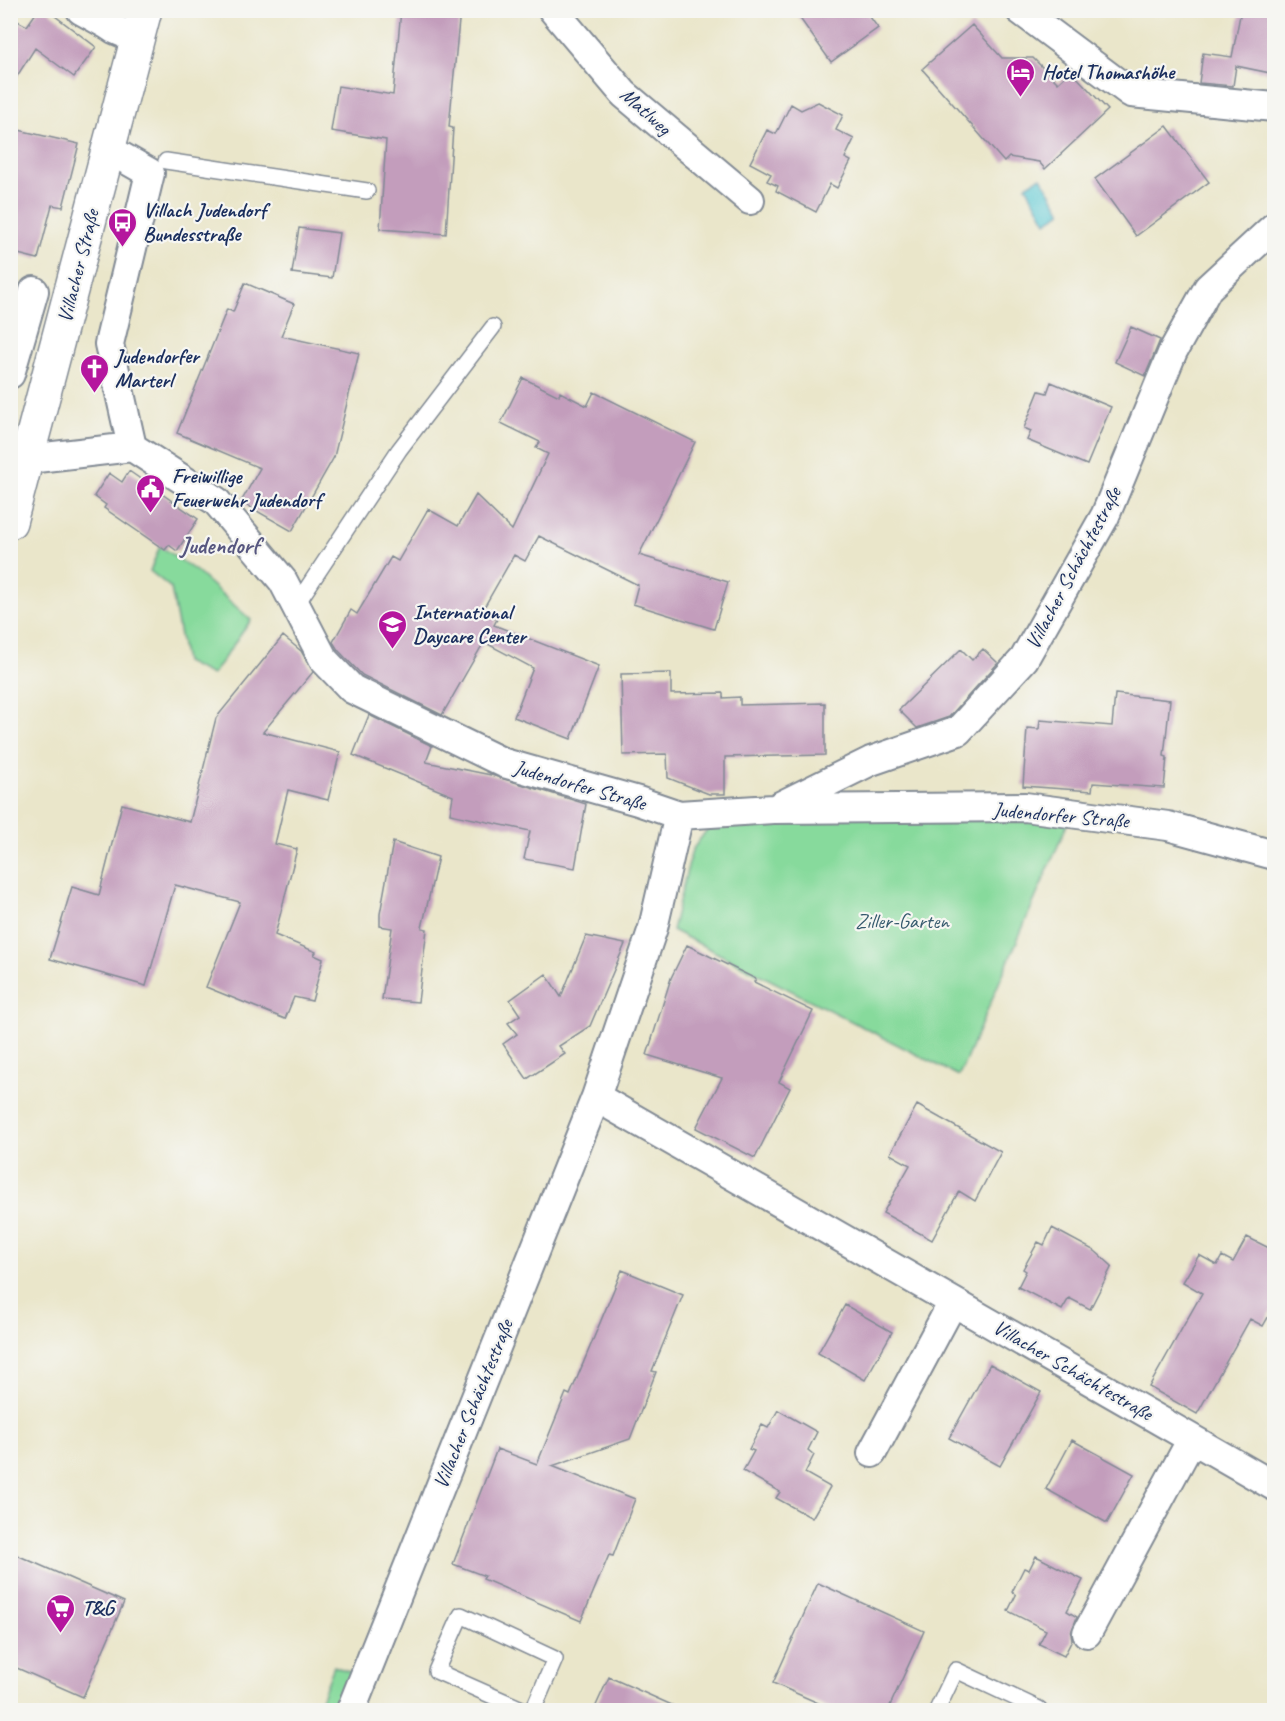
<svg xmlns="http://www.w3.org/2000/svg" width="1285" height="1721" font-family="Caveat,sans-serif">
  <style>
    .green { fill: #87da9c; stroke: #51847d; stroke-width: 1.5 }
    .water { fill: #5dc9d3; stroke: #3c7c98; stroke-width: 1.5 }
    .building { fill: #c39dbc }
    .lines { fill: none; stroke-linecap: round; stroke-linejoin: round }
    .service-casing { stroke: #828a94; stroke-width: 18 }
    .minor-casing { stroke: #828a94; stroke-width: 32 }
    .primary-casing { stroke: #828a94; stroke-width: 36 }
    .service { stroke: #fff; stroke-width: 15 }
    .minor { stroke: #fff; stroke-width: 28 }
    .primary { stroke: #fff; stroke-width: 33 }
    .labels { text-anchor: middle; dominant-baseline: central; stroke-width: 4.5; stroke-linejoin: round; paint-order: stroke }
    .poi-label { font-size: 21px; font-weight: bold; fill: #1b2f5e; stroke: #f6f6f2; text-anchor: start }
    .street-label { font-size: 21px; fill: #1b2f5e; stroke: #f6f6f2 }
    .park-label { font-size: 21px; fill: #365a6e; stroke: #f6f6f2 }
    .quarter-label { font-size: 24px; font-weight: bold; fill: #56567f; stroke: #f6f6f2 }
  </style>
  <rect width="100%" height="100%" fill="#f6f6f2"/>
  <filter id="ink" filterUnits="userSpaceOnUse"><feTurbulence type="fractalNoise" baseFrequency=".0167" numOctaves="2"/><feDisplacementMap in="SourceGraphic" scale="12" xChannelSelector="R" yChannelSelector="G"/><feConvolveMatrix kernelMatrix="1 2 1 2 8 2 1 2 1" color-interpolation-filters="sRGB"/></filter>
  <filter id="wash" filterUnits="userSpaceOnUse"><feTurbulence type="fractalNoise" baseFrequency=".008" numOctaves="4" result="noise"/><feDisplacementMap in="SourceGraphic" scale="24" xChannelSelector="R" yChannelSelector="G"/><feGaussianBlur stdDeviation="1.35" result="paint"/><feColorMatrix in="noise" values="0 0 0 0 0 0 0 0 0 0 0 0 0 0 0 0 0 1.4 0 .05"/><feComposite in="paint" operator="in"/></filter>
  <g filter="url(#wash)">
    <rect width="100%" height="100%" fill="#eae6ca"/>
    <!-- green -->
    <path class="green" d="M 160,546 L 196,571 L 251,620 L 212,675 L 185,662 L 171,588 L 150,571 Z
      M 720,812 L 1072,813 L 959,1076 L 672,930 L 692,850 Z
      M 334,1666 L 354,1674 L 338,1710 L 317,1710 Z"/>
    <!-- water -->
    <path class="water" d="M 1041,177 L 1062,212 L 1046,222 L 1026,186 Z"/>
    <g id="blocks">
      <!-- building -->
      <path class="building" d="M 38,10 L 47,10 L 96,47 L 74,77 L 35,48 L 10,87 L 10,17 L 27,26 Z
        M 401,10 L 460,10 L 449,127 L 453,128 L 446,234 L 380,229 L 386,140 L 331,131 L 338,86 L 393,95 Z
        M 794,10 L 865,10 L 878,28 L 831,62 Z
        M 1241,10 L 1275,10 L 1275,74 L 1236,66 L 1233,86 L 1199,83 L 1203,53 L 1232,57 Z
        M 972,25 L 1002,58 L 1033,58 L 1058,83 L 1071,71 L 1108,110 L 1045,169 L 1039,162 L 1009,157 L 1004,162 L 922,69 Z
        M 818,102 L 843,115 L 836,130 L 854,139 L 845,158 L 851,161 L 837,188 L 830,184 L 816,212 L 776,191 L 778,186 L 767,181 L 771,174 L 750,163 L 767,130 L 776,134 L 791,104 L 801,110 Z
        M 1167,126 L 1209,182 L 1136,236 L 1095,179 Z
        M 10,128 L 79,144 L 63,207 L 52,205 L 38,259 L 10,252 Z
        M 299,228 L 339,233 L 332,278 L 292,273 Z
        M 245,283 L 294,304 L 281,336 L 359,353 L 334,457 L 292,531 L 241,502 L 260,468 L 177,433 L 227,309 L 233,312 Z
        M 1131,327 L 1160,340 L 1145,376 L 1115,362 Z
        M 523,378 L 559,396 L 560,392 L 587,406 L 594,392 L 695,442 L 639,555 L 728,582 L 714,629 L 633,604 L 638,585 L 539,536 L 525,561 L 514,555 L 482,611 L 497,619 L 494,625 L 599,666 L 571,739 L 514,717 L 533,668 L 484,642 L 442,715 L 362,675 L 338,650 L 333,642 L 351,610 L 357,614 L 391,557 L 398,561 L 428,509 L 458,526 L 476,495 L 512,530 L 548,454 L 536,448 L 540,442 L 501,423 Z
        M 1051,382 L 1111,407 L 1087,465 L 1027,440 L 1031,431 L 1024,428 L 1039,391 L 1047,393 Z
        M 129,471 L 198,519 L 177,551 L 169,545 L 165,550 L 104,508 L 106,505 L 94,496 L 109,473 L 122,482 Z
        M 283,636 L 301,651 L 313,672 L 263,732 L 340,752 L 328,800 L 288,790 L 275,844 L 297,849 L 275,935 L 316,952 L 314,955 L 323,959 L 312,1001 L 294,997 L 285,1019 L 206,987 L 240,902 L 175,885 L 146,986 L 50,959 L 72,887 L 99,895 L 122,804 L 190,822 L 216,718 Z
        M 961,649 L 972,660 L 983,649 L 998,663 L 949,717 L 917,728 L 899,710 Z
        M 671,673 L 671,694 L 723,693 L 723,698 L 740,697 L 740,705 L 825,703 L 825,755 L 725,757 L 725,794 L 709,794 L 668,778 L 667,754 L 623,755 L 621,674 Z
        M 1115,694 L 1170,700 L 1164,756 L 1167,757 L 1164,788 L 1093,783 L 1092,791 L 1023,786 L 1027,728 L 1039,729 L 1040,720 L 1112,726 Z
        M 369,715 L 432,746 L 426,762 L 491,775 L 586,804 L 575,868 L 524,859 L 530,831 L 450,814 L 453,796 L 353,755 Z
        M 393,842 L 438,857 L 422,928 L 427,929 L 418,1002 L 382,999 L 392,928 L 380,926 L 380,914 Z
        M 586,936 L 625,944 L 590,1026 L 559,1046 L 565,1054 L 527,1079 L 503,1044 L 517,1034 L 508,1023 L 520,1015 L 510,1000 L 546,974 L 561,997 Z
        M 687,945 L 756,979 L 754,982 L 813,1011 L 779,1082 L 790,1088 L 755,1158 L 696,1128 L 722,1078 L 647,1055 L 671,978 Z
        M 917,1105 L 1001,1152 L 975,1201 L 959,1191 L 932,1240 L 883,1213 L 910,1165 L 890,1154 Z
        M 1052,1228 L 1095,1251 L 1112,1266 L 1090,1309 L 1069,1298 L 1062,1310 L 1018,1287 L 1026,1271 L 1023,1269 L 1038,1242 L 1044,1245 Z
        M 1247,1237 L 1275,1251 L 1275,1305 L 1263,1326 L 1250,1319 L 1197,1414 L 1149,1387 L 1202,1293 L 1183,1282 L 1199,1255 L 1217,1265 L 1222,1256 L 1233,1262 Z
        M 622,1270 L 683,1295 L 652,1371 L 656,1372 L 630,1439 L 552,1466 L 635,1499 L 613,1556 L 609,1555 L 581,1621 L 483,1579 L 485,1576 L 453,1564 L 497,1449 L 537,1464 L 566,1393 L 570,1395 Z
        M 845,1305 L 892,1332 L 865,1380 L 818,1353 Z
        M 990,1364 L 1041,1392 L 1000,1466 L 949,1438 Z
        M 778,1410 L 817,1432 L 808,1450 L 814,1455 L 805,1473 L 830,1487 L 812,1518 L 776,1498 L 780,1492 L 743,1471 L 754,1451 L 749,1449 L 762,1425 L 768,1428 Z
        M 1072,1440 L 1134,1474 L 1107,1523 L 1046,1489 Z
        M 10,1552 L 124,1602 L 83,1697 L 10,1665 Z
        M 1036,1556 L 1083,1580 L 1067,1611 L 1077,1617 L 1071,1633 L 1072,1640 L 1064,1656 L 1039,1644 L 1046,1630 L 1008,1611 L 1016,1595 L 1012,1592 L 1024,1568 L 1029,1570 Z
        M 818,1583 L 924,1631 L 888,1710 L 834,1710 L 773,1683 Z
        M 609,1677 L 683,1710 L 594,1710 Z"/>
    </g>
  </g>
  <g filter="url(#ink)">
    <use href="#blocks" fill-opacity="0" stroke="#828a94" stroke-width="1.5"/>
    <g class="lines">
      <defs>
        <path id="service" d="M 166,161 L 367,191
          M 296,605 L 399,450 L 493,327
          M 524,1710 L 436,1671 L 461,1615 L 555,1659 L 533,1710
          M 937,1710 L 956,1670 L 1039,1709 L 1038,1710"/>
        <path id="minor" d="M 81,10 L 108,25
          M 111,10 L 108,25 L 114,29 L 137,39
          M 553,10 L 624,94 L 750,200
          M 1020,10 L 1131,93 L 1274,107
          M 108,149 L 150,173 L 109,344 L 132,447
          M 10,374 L 34,291
          M 10,464 L 28,459 L 132,447 L 216,501 L 283,581 L 324,660 L 352,689 L 504,763 L 638,801 L 679,815 L 773,809 L 1025,807 L 1168,826 L 1274,855
          M 780,806 L 871,761 L 958,731 L 1024,659 L 1105,516 L 1173,351 L 1208,288 L 1274,227
          M 596,1097 L 1274,1486
          M 872,1453 L 953,1302
          M 1087,1633 L 1192,1439
          M 351,1710 L 596,1097 L 653,928 L 679,815"/>
        <path id="primary" d="M 10,522 L 145,10"/>
      </defs>
      <!-- service casing -->
      <use href="#service" class="service-casing"/>
      <!-- minor casing -->
      <use href="#minor" class="minor-casing"/>
      <!-- primary casing -->
      <use href="#primary" class="primary-casing"/>
      <!-- service -->
      <use href="#service" class="service"/>
      <!-- minor -->
      <use href="#minor" class="minor"/>
      <!-- primary -->
      <use href="#primary" class="primary"/>
    </g>
  </g>
  <!-- icons -->
  <defs>
    <symbol id="hotel-pin" viewBox="-11 -11 22 30"><path d="M0 17L-7.5 6A9.5 9.5 0 1 1 7.5 6Z" fill="#b5179e" stroke="#f6f6f2"/><path d="M-6-4.5h1.5V1H6V5H4.5V3h-9V5H-6ZM-4 0a1.8 1.8 0 1 1 3.6 0ZM.5 0V-2.5h3Q6-2.5 6 0Z" fill="#fff"/></symbol>
    <symbol id="bus-pin" viewBox="-11 -11 22 30"><path d="M0 17L-7.5 6A9.5 9.5 0 1 1 7.5 6Z" fill="#b5179e" stroke="#f6f6f2"/><path d="M-5-6H5V4H4V6H2V4H-2V6H-4V4H-5ZM-3.5-4V0h7V-4ZM-3.5 1.2v1.5H-2V1.2ZM2 1.2v1.5H3.5V1.2Z" fill="#fff"/></symbol>
    <symbol id="church-pin" viewBox="-11 -11 22 30"><path d="M0 17L-7.5 6A9.5 9.5 0 1 1 7.5 6Z" fill="#b5179e" stroke="#f6f6f2"/><path d="M-1.2-6h2.4v3.5h3.3v2.4h-3.3V6h-2.4V-.1h-3.3v-2.4h3.3Z" fill="#fff"/></symbol>
    <symbol id="civic-pin" viewBox="-11 -11 22 30"><path d="M0 17L-7.5 6A9.5 9.5 0 1 1 7.5 6Z" fill="#b5179e" stroke="#f6f6f2"/><path d="M-.6-6.5H3V-4.5H.6V-3L4-1V1h2V6H-6V1h2V-1L-.6-3ZM-1.2 2.5V6h2.4V2.5Z" fill="#fff"/></symbol>
    <symbol id="school-pin" viewBox="-11 -11 22 30"><path d="M0 17L-7.5 6A9.5 9.5 0 1 1 7.5 6Z" fill="#b5179e" stroke="#f6f6f2"/><path d="M0-5L7-2L0 1L-7-2ZM-4 1L0 2.5L4 1V4Q0 6-4 4Z" fill="#fff"/></symbol>
    <symbol id="supermarket-pin" viewBox="-11 -11 22 30"><path d="M0 17L-7.5 6A9.5 9.5 0 1 1 7.5 6Z" fill="#b5179e" stroke="#f6f6f2"/><path d="M-6-5.5h2.5l.6 2H6L4.5 2H-2.5L-4.4-4H-6ZM-1.5 3.2a1.3 1.3 0 1 0 .1 0ZM3 3.2a1.3 1.3 0 1 0 .1 0Z" fill="#fff"/></symbol>
  </defs>
  <g fill-rule="evenodd">
    <use href="#hotel-pin" x="1004" y="56" width="33" height="45"/>
    <use href="#bus-pin" x="106" y="206" width="33" height="45"/>
    <use href="#church-pin" x="78" y="352" width="33" height="45"/>
    <use href="#civic-pin" x="134" y="472" width="33" height="45"/>
    <use href="#school-pin" x="376" y="608" width="33" height="45"/>
    <use href="#supermarket-pin" x="44" y="1592" width="33" height="45"/>
  </g>
  <g class="labels">
    <!-- poi labels -->
    <g class="poi-label">
      <text x="1042" y="72">Hotel Thomashöhe</text>
      <text x="143" y="210">Villach Judendorf<tspan x="143" dy="24">Bundesstraße</tspan></text>
      <text x="115" y="356">Judendorfer<tspan x="115" dy="24">Marterl</tspan></text>
      <text x="172" y="476">Freiwillige<tspan x="172" dy="24">Feuerwehr Judendorf</tspan></text>
      <text x="413" y="612">International<tspan x="413" dy="24">Daycare Center</tspan></text>
      <text x="82" y="1608">T&amp;G</text>
    </g>
    <!-- street labels -->
    <g class="street-label">
      <text transform="translate(646 111) rotate(42)">Matlweg</text>
      <text transform="translate(78 266) rotate(-76)">Villacher Straße</text>
      <text transform="translate(1073 568) rotate(-62)">Villacher Schächtestraße</text>
      <text transform="translate(580 785) rotate(16)">Judendorfer Straße</text>
      <text transform="translate(1061 815) rotate(5)">Judendorfer Straße</text>
      <text transform="translate(1073 1370) rotate(30)">Villacher Schächtestraße</text>
      <text transform="translate(473 1404) rotate(-68)">Villacher Schächtestraße</text>
    </g>
    <!-- park labels -->
    <g class="park-label">
      <text x="902" y="921">Ziller-Garten</text>
    </g>
    <!-- quarter labels -->
    <g class="quarter-label">
      <text x="220" y="545">Judendorf</text>
    </g>
  </g>
  <!-- margin -->
  <rect width="1285" height="1721" fill="none" stroke="#f6f6f2" stroke-width="36"/>
</svg>
